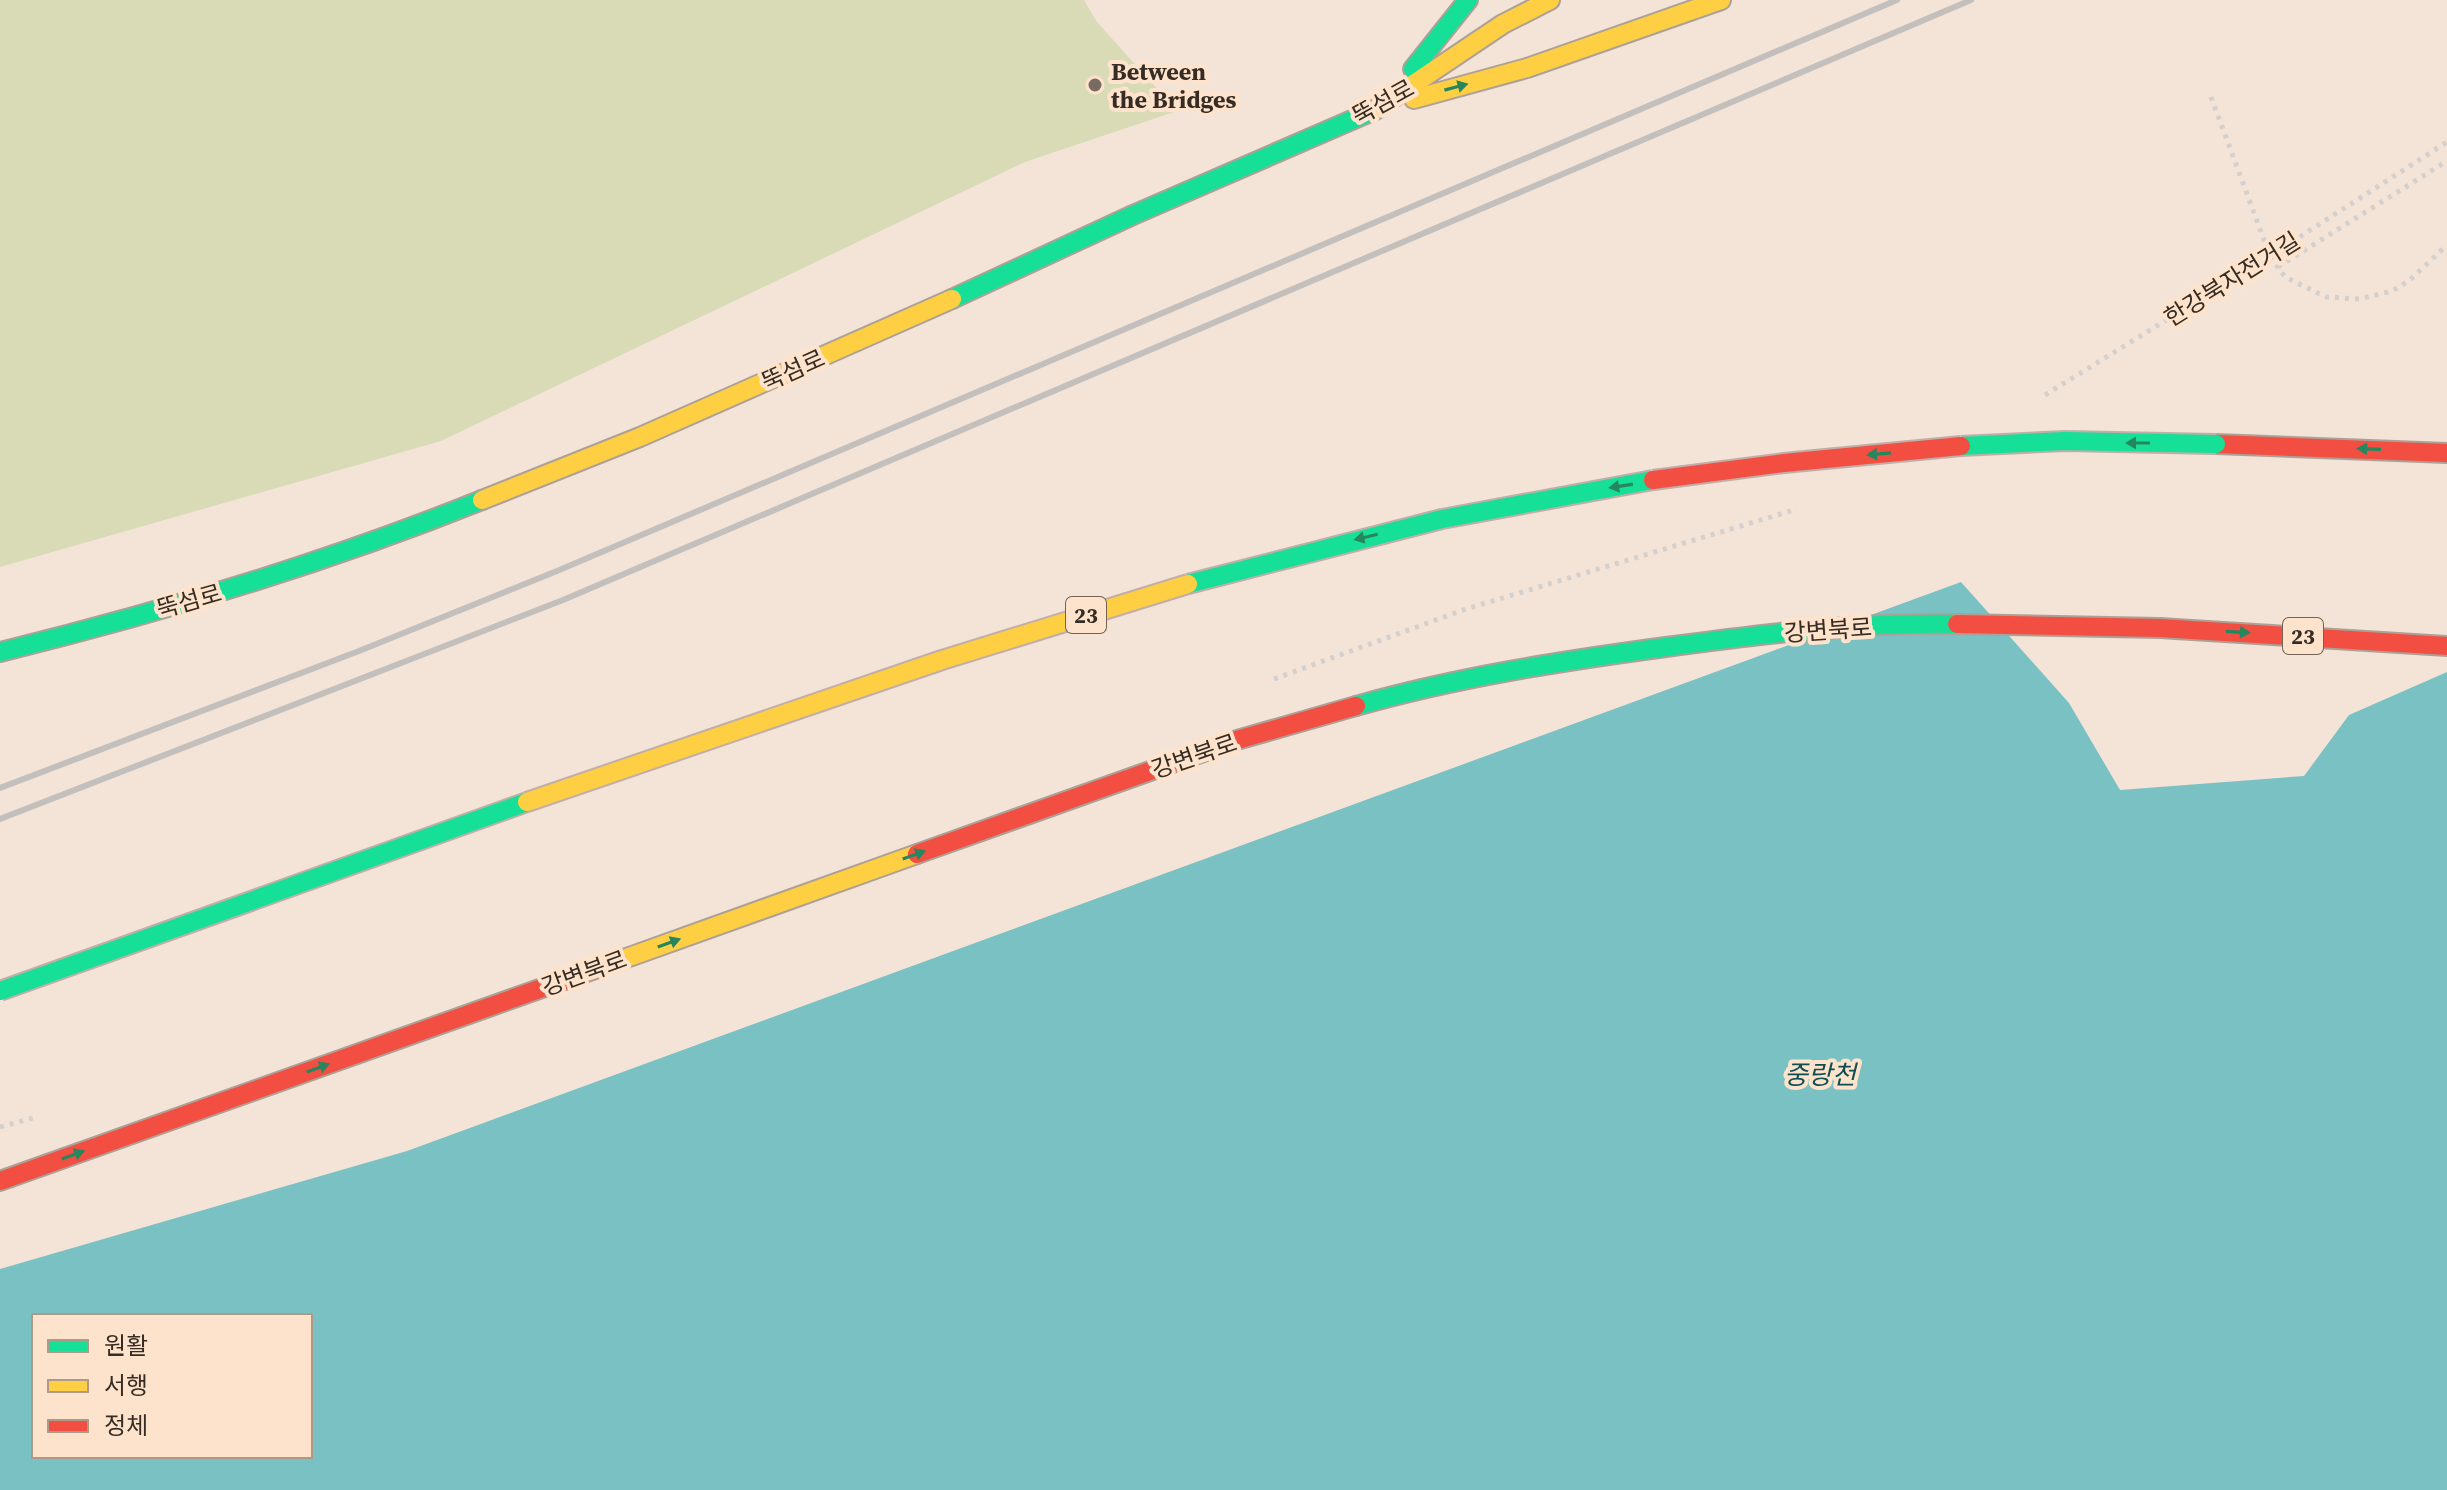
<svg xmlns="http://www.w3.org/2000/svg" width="2447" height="1490" font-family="'Source Serif 4','Noto Sans KR',serif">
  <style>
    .green { fill: #d9dbb7 }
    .water { fill: #7ac1c4; fill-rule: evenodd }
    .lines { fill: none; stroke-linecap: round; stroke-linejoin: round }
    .fast-casing { stroke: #ada197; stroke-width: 22 }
    .slow-casing { stroke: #ada197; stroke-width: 22 }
    .jam-casing { stroke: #ada197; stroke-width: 22 }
    .path { stroke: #d5d0cd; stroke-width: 5; stroke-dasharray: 4 6; stroke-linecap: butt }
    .fast { stroke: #16e098; stroke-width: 18 }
    .slow { stroke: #ffcf43; stroke-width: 18 }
    .jam { stroke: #f24e42; stroke-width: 18 }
    .rail { stroke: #c3bfbc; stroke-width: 6 }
    .fast-bridge-casing { stroke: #c2aea8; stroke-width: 22; stroke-linecap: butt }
    .slow-bridge-casing { stroke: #c2aea8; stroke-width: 22; stroke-linecap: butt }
    .jam-bridge-casing { stroke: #c2aea8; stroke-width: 22; stroke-linecap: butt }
    .fast-bridge { stroke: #16e098; stroke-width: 18 }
    .slow-bridge { stroke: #ffcf43; stroke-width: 18 }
    .jam-bridge { stroke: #f24e42; stroke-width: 18 }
    .oneway { fill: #26865e }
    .poi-dot { fill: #786c62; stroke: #fee3cc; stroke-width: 3 }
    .labels { text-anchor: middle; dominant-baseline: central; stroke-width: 8; stroke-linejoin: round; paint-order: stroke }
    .shield { fill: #fee3cc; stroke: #726356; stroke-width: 2 }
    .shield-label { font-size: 22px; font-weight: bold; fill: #362c23 }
    .poi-label { font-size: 24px; font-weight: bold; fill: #362c23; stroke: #fee3cc; text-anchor: start }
    .street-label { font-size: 24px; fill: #362c23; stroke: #fee3cc }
    .water-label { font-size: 26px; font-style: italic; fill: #0d4e53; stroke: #fee3cc }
  </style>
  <rect width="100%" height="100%" fill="#f3e4d7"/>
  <!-- green -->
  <path class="green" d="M 0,0 L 1084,0 L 1097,22 L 1177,111 L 1025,162 L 441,441 L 0,567 Z"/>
  <!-- water -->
  <path class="water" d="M 1961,582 L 2069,703 L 2120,790 L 2304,776 L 2349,715 L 2447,672 L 2447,1490 L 0,1490 L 0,1269 L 407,1151 ZM 34,1316 L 310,1316 L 310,1456 L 34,1456 Z"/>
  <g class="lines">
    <defs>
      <path id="fast" d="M 1413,69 L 1468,0
        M 952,299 L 1133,215 L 1375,110
        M 0,652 C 163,612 325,563 482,500
        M 1356,706 C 1458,677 1562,661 1666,647 C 1762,634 1860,622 1957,624"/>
      <path id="slow" d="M 1414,99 L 1527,68 L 1721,0
        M 1375,110 L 1503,24 L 1550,0
        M 482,500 L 640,437 L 952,299
        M 618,961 L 917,854"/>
      <path id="jam" d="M 2216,444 L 2447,453
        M 1957,624 L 2160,628 L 2447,646
        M 917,854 L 1237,740 L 1356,706
        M 0,1181 L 618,961"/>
    </defs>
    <!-- fast casing -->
    <use href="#fast" class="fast-casing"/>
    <!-- slow casing -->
    <use href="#slow" class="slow-casing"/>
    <!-- jam casing -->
    <use href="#jam" class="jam-casing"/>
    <!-- path -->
    <path class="path" d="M 2211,97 L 2270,256 L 2285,277 L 2326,297 L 2359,299 L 2392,291 L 2410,280 L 2447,245
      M 2278,267 L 2447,161
      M 2045,395 L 2270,256 L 2447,142
      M 1274,679 L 1466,609 L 1797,509
      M 0,1127 L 33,1118"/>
    <!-- fast -->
    <use href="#fast" class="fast"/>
    <!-- slow -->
    <use href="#slow" class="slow"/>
    <!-- jam -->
    <use href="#jam" class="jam"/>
    <!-- rail -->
    <path class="rail" d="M 0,788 L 359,651 L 557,571 L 1897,0
      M 0,819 L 563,600 L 1971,0"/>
    <defs>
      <path id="fast-bridge" d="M 1961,446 L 2065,441 L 2216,444
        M 1188,584 L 1442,519 L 1653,480
        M 0,991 L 527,802"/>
      <path id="slow-bridge" d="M 527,802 L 942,660 L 1188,584"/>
      <path id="jam-bridge" d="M 1653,480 L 1784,463 L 1961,446"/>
    </defs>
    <!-- fast-bridge casing -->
    <use href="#fast-bridge" class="fast-bridge-casing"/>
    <!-- slow-bridge casing -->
    <use href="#slow-bridge" class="slow-bridge-casing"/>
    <!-- jam-bridge casing -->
    <use href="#jam-bridge" class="jam-bridge-casing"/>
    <!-- fast-bridge -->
    <use href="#fast-bridge" class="fast-bridge"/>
    <!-- slow-bridge -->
    <use href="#slow-bridge" class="slow-bridge"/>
    <!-- jam-bridge -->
    <use href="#jam-bridge" class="jam-bridge"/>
  </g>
  <!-- one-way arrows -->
  <defs><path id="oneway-solid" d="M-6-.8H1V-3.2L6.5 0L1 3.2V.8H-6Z" transform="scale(2)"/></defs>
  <g class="oneway">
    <use href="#oneway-solid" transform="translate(1456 87) rotate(-15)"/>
    <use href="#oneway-solid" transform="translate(2138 443) rotate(-180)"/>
    <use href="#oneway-solid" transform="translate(2369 449) rotate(-178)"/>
    <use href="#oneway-solid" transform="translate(1879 454) rotate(175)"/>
    <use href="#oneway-solid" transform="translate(1621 486) rotate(171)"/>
    <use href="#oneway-solid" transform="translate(1366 537) rotate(167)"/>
    <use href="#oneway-solid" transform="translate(2238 632) rotate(3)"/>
    <use href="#oneway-solid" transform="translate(914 855) rotate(-20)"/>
    <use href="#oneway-solid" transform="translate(669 943) rotate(-20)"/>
    <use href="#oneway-solid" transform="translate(318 1068) rotate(-20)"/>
    <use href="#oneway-solid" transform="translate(73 1155) rotate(-20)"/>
  </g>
  <!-- markers -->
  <circle class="poi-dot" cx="1095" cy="85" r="8"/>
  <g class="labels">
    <!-- shield labels -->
    <g class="shield">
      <rect x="1066" y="597" width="40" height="36" rx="6"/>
      <rect x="2283" y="618" width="40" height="36" rx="6"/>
    </g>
    <g class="shield-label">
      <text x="1086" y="615">23</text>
      <text x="2303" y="636">23</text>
    </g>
    <!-- poi labels -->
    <g class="poi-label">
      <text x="1111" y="71">Between<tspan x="1111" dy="28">the Bridges</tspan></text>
    </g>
    <!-- street labels -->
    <g class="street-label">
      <text transform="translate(1383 102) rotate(-29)">뚝섬로</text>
      <text transform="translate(2232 279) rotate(-32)">한강북자전거길</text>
      <text transform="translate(793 370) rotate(-24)">뚝섬로</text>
      <text transform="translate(189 601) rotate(-16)">뚝섬로</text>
      <text transform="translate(1828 630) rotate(-4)">강변북로</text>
      <text transform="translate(1194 756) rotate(-19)">강변북로</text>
      <text transform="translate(584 973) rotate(-20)">강변북로</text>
    </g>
    <!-- water labels -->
    <g class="water-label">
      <text x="1820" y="1075">중랑천</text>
    </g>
  </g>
  <!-- legend -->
  <rect x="32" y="1314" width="280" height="144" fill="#fee3cc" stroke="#ae9a88" stroke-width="2"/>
  <rect x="48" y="1340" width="40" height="12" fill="#16e098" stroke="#ae9a88" stroke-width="2"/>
  <text x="104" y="1354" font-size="24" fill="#362c23">원활</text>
  <rect x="48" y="1380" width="40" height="12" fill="#ffcf43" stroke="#ae9a88" stroke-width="2"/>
  <text x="104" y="1394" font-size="24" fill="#362c23">서행</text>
  <rect x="48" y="1420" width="40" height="12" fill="#f24e42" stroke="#ae9a88" stroke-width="2"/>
  <text x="104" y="1434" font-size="24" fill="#362c23">정체</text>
</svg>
